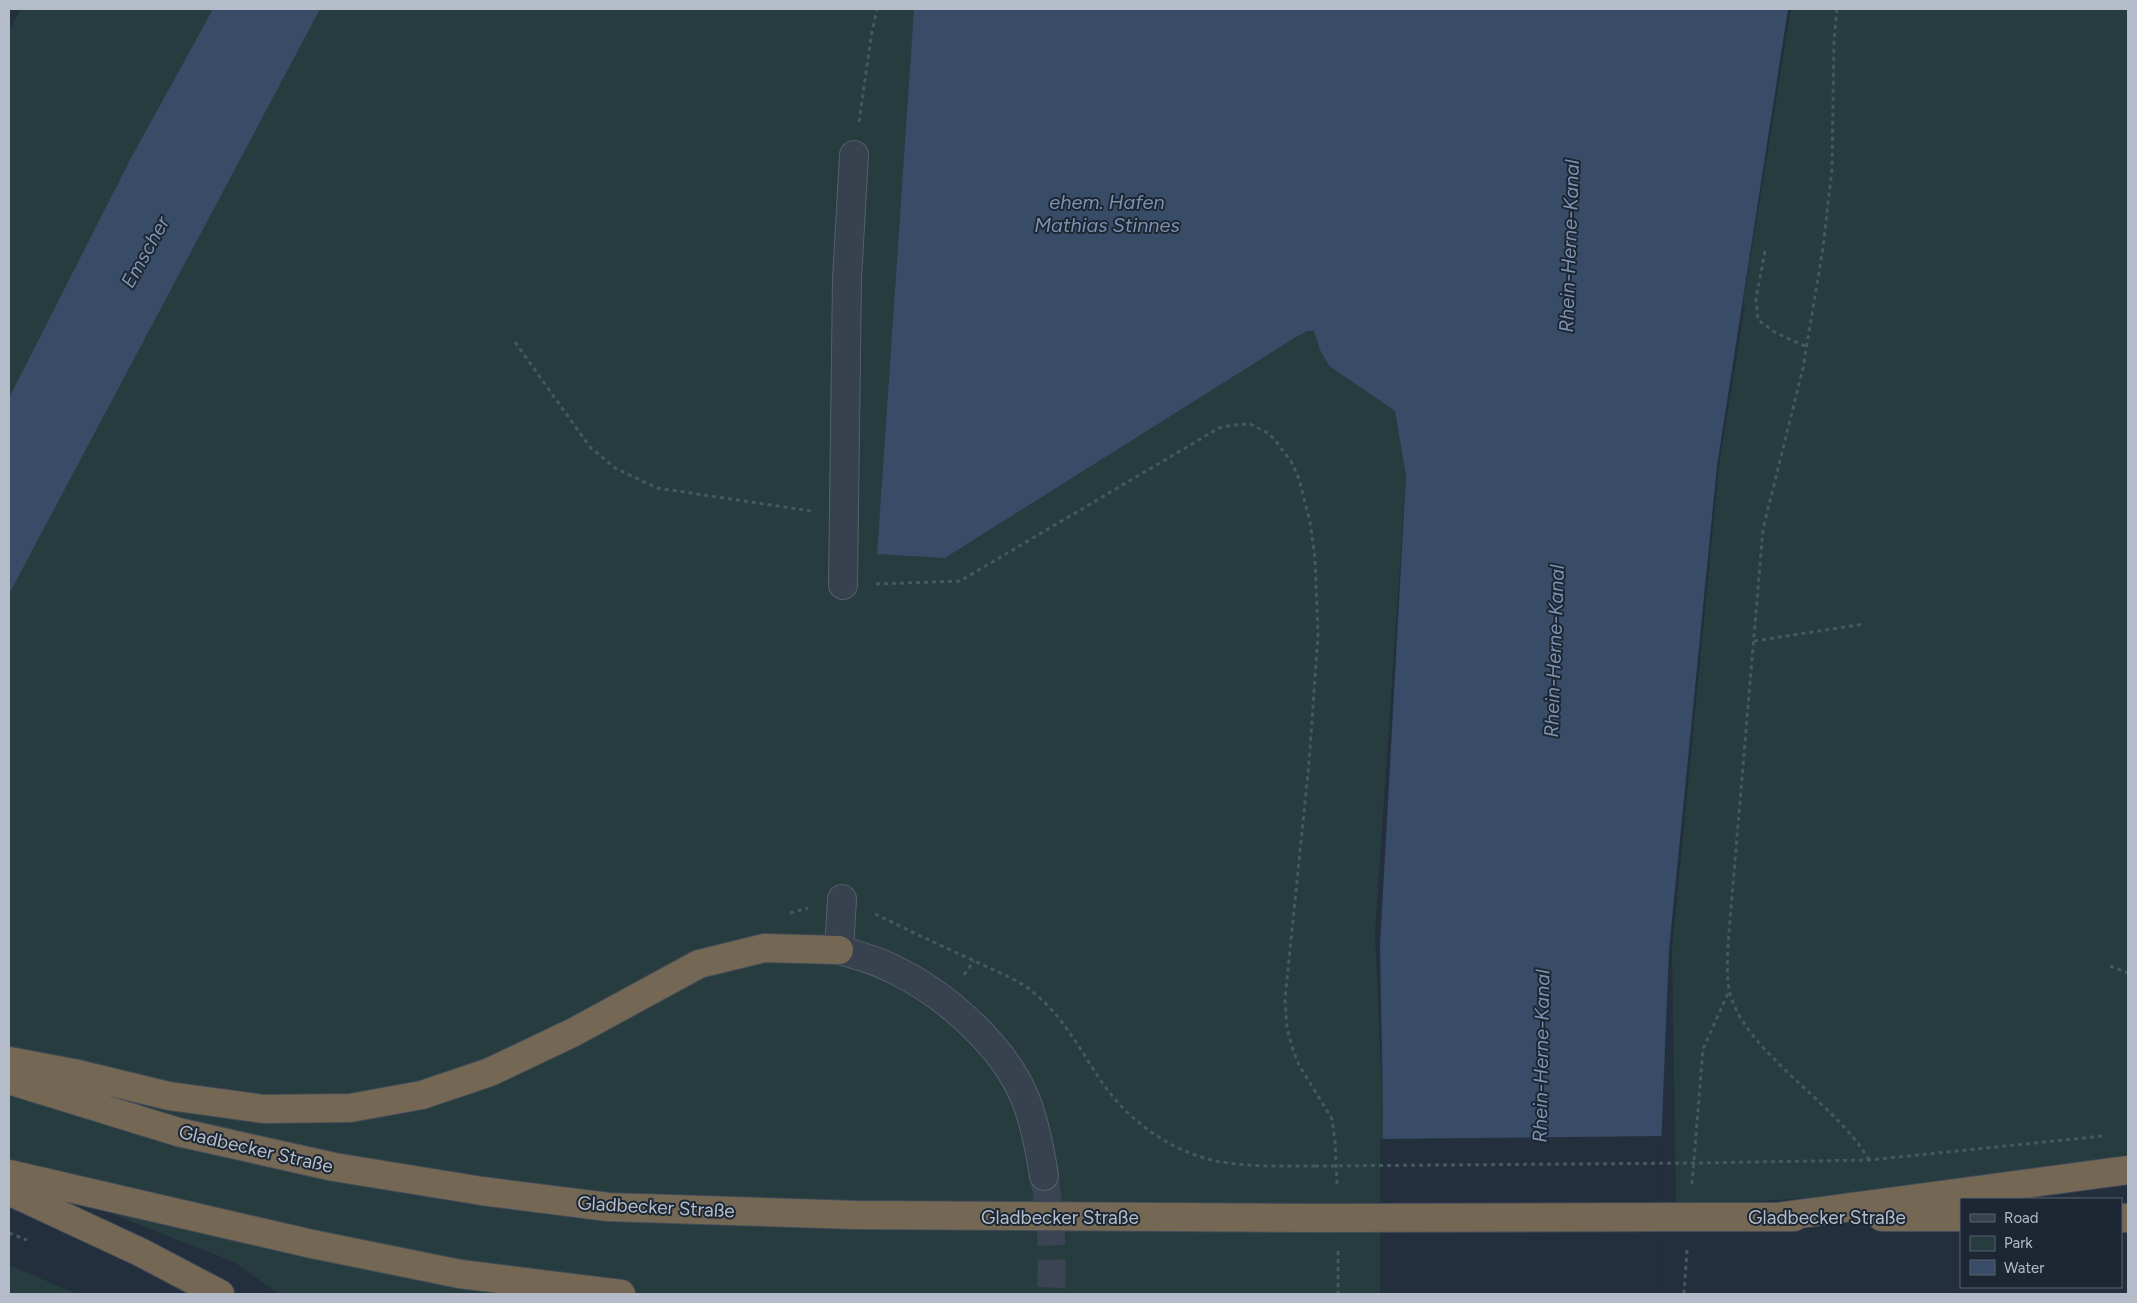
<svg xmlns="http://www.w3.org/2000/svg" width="2137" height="1303" font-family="Figtree,sans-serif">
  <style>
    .green { fill: #263c3f }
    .water { fill: #394c67 }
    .pier { fill: #242f3e }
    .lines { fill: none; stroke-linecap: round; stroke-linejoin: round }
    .minor-tunnel { stroke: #3a4453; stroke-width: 28; stroke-dasharray: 28 14; stroke-linecap: butt }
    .minor-casing { stroke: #565f6c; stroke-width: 30 }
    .highway-casing { stroke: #434c59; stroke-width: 30 }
    .path { stroke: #44595c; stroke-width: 3; stroke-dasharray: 4 4; stroke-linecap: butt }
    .minor { stroke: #38414e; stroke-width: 28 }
    .highway { stroke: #746855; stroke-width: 28 }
    .highway-bridge-casing { stroke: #434c59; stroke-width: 30; stroke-linecap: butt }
    .path-bridge { stroke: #44595c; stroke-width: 3; stroke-dasharray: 4 4; stroke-linecap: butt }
    .highway-bridge { stroke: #746855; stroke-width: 28 }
    .labels { text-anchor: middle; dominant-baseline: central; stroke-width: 4; stroke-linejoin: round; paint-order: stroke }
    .street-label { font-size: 19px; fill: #b4bcc9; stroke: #1d2633 }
    .water-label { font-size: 20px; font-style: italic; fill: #7c92b1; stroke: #1d2633 }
  </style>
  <rect width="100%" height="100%" fill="#242f3e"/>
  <!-- green -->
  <path class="green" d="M 21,9 L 914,9 L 877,553 L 945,558 L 1293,339 L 1307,331 L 1314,331 L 1320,350 L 1329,366 L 1395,411 L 1406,476 L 1375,933 L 1383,1111 L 1382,1294 L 279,1294 L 234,1262 L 9,1173 L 9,31 Z
    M 1791,9 L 2128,9 L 2128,1154 L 1977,1186 L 1749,1202 L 1676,1203 L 1672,949 L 1719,466 L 1745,305 L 1743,303 Z
    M 9,1265 L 77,1294 L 9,1294 Z"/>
  <!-- water -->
  <path class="water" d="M 213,9 L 320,9 L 9,594 L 9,398 L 131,158 Z
    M 914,9 L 1788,9 L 1717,466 L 1669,950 L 1655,1294 L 1382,1294 L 1383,1111 L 1380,946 L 1406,476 L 1395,411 L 1329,366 L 1320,350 L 1314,331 L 1307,331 L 1293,339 L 945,558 L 877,554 Z"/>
  <!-- pier -->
  <path class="pier" d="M 1664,1136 L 1658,1294 L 1380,1294 L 1380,1139 Z"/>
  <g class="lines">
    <!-- minor-tunnel -->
    <path class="minor-tunnel" d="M 1044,1176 C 1051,1215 1053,1255 1051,1294"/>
    <defs>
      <path id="minor" d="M 843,585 L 847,279 L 854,155
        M 842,899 L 839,950 C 857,955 876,960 893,969 C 944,993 1003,1045 1025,1098 C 1035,1123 1040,1149 1044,1176"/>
      <path id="highway" d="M 9,1061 L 78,1074 L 169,1096 L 264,1109 L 350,1108 L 422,1095 L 490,1072 L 574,1032 L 699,964 L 764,948 L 839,950
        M 9,1080 L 178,1132 L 334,1167 L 482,1191 L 608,1207 L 856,1215 L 1317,1218
        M 9,1174 L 312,1244 L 460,1274 L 621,1294
        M 9,1191 L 140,1252 L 220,1294
        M 1694,1217 L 1794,1217
        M 1777,1217 L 2128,1170
        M 1882,1217 L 1961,1217
        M 2121,1218 L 2128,1218"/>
    </defs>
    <!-- minor casing -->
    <use href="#minor" class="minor-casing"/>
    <!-- highway casing -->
    <use href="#highway" class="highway-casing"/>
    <!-- path -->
    <path class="path" d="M 1837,9 L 1834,41 L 1832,169 L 1823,248 L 1803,368 L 1763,529 L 1729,932 C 1728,950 1726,971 1729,989 C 1741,1050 1837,1103 1869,1160
      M 859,122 L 871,37 L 877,9
      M 1765,251 L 1756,299 L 1758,320 L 1776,333 L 1807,347
      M 515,342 L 590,447 L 615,468 L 657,488 L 811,511
      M 876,584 L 960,581 L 1219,428 L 1232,425 L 1250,424 L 1268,433 L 1275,440 L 1292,463 L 1299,479 L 1310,522 L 1315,558 L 1318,635 L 1309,763 L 1285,999 L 1287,1028 L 1293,1050 L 1299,1065 L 1332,1119 L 1335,1141 L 1337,1185
      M 1754,641 L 1864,624
      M 790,913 L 808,908
      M 875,914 C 908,930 941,946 975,961 C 992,970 1013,977 1029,989 C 1060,1012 1078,1046 1099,1078 C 1128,1122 1175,1156 1228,1163 C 1257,1167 1286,1166 1315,1166
      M 2110,966 L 2128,973
      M 964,975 L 974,961
      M 1699,1163 L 1869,1160 L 2103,1136
      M 1692,1184 L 1703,1049 L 1729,991
      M 9,1233 L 27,1240
      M 1338,1251 L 1338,1294
      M 1684,1294 L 1687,1250"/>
    <!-- minor -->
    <use href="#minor" class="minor"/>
    <!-- highway -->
    <use href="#highway" class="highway"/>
    <defs>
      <path id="highway-bridge" d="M 1317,1218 L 1694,1217"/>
    </defs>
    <!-- highway-bridge casing -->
    <use href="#highway-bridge" class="highway-bridge-casing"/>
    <!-- path-bridge -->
    <path class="path-bridge" d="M 1315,1166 L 1699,1163"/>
    <!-- highway-bridge -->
    <use href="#highway-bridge" class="highway-bridge"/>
  </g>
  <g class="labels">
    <!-- street labels -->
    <g class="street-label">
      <text transform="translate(256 1149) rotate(13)">Gladbecker Straße</text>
      <text transform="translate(656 1207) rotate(3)">Gladbecker Straße</text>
      <text x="1060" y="1217">Gladbecker Straße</text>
      <text x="1827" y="1217">Gladbecker Straße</text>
    </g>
    <!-- water labels -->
    <g class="water-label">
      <text x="1107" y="202">ehem. Hafen<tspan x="1107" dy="23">Mathias Stinnes</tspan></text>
      <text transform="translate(1569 246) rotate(-88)">Rhein-Herne-Kanal</text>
      <text transform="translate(145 252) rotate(-61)">Emscher</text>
      <text transform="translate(1554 651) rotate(-88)">Rhein-Herne-Kanal</text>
      <text transform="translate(1541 1056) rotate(-89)">Rhein-Herne-Kanal</text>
    </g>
  </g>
  <!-- border -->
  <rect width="2137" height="1303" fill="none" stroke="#b4bcc9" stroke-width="20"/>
  <!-- legend -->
  <rect x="1960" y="1198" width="162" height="90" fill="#1d2633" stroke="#59626f"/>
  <rect x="1970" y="1214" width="25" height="8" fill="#38414e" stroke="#59626f"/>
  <text x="2004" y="1223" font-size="15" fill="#b4bcc9">Road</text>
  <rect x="1970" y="1236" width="25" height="15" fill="#263c3f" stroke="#59626f"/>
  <text x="2004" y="1248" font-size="15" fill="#b4bcc9">Park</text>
  <rect x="1970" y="1260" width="25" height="15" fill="#394c67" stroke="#59626f"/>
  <text x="2004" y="1273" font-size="15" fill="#b4bcc9">Water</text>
</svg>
